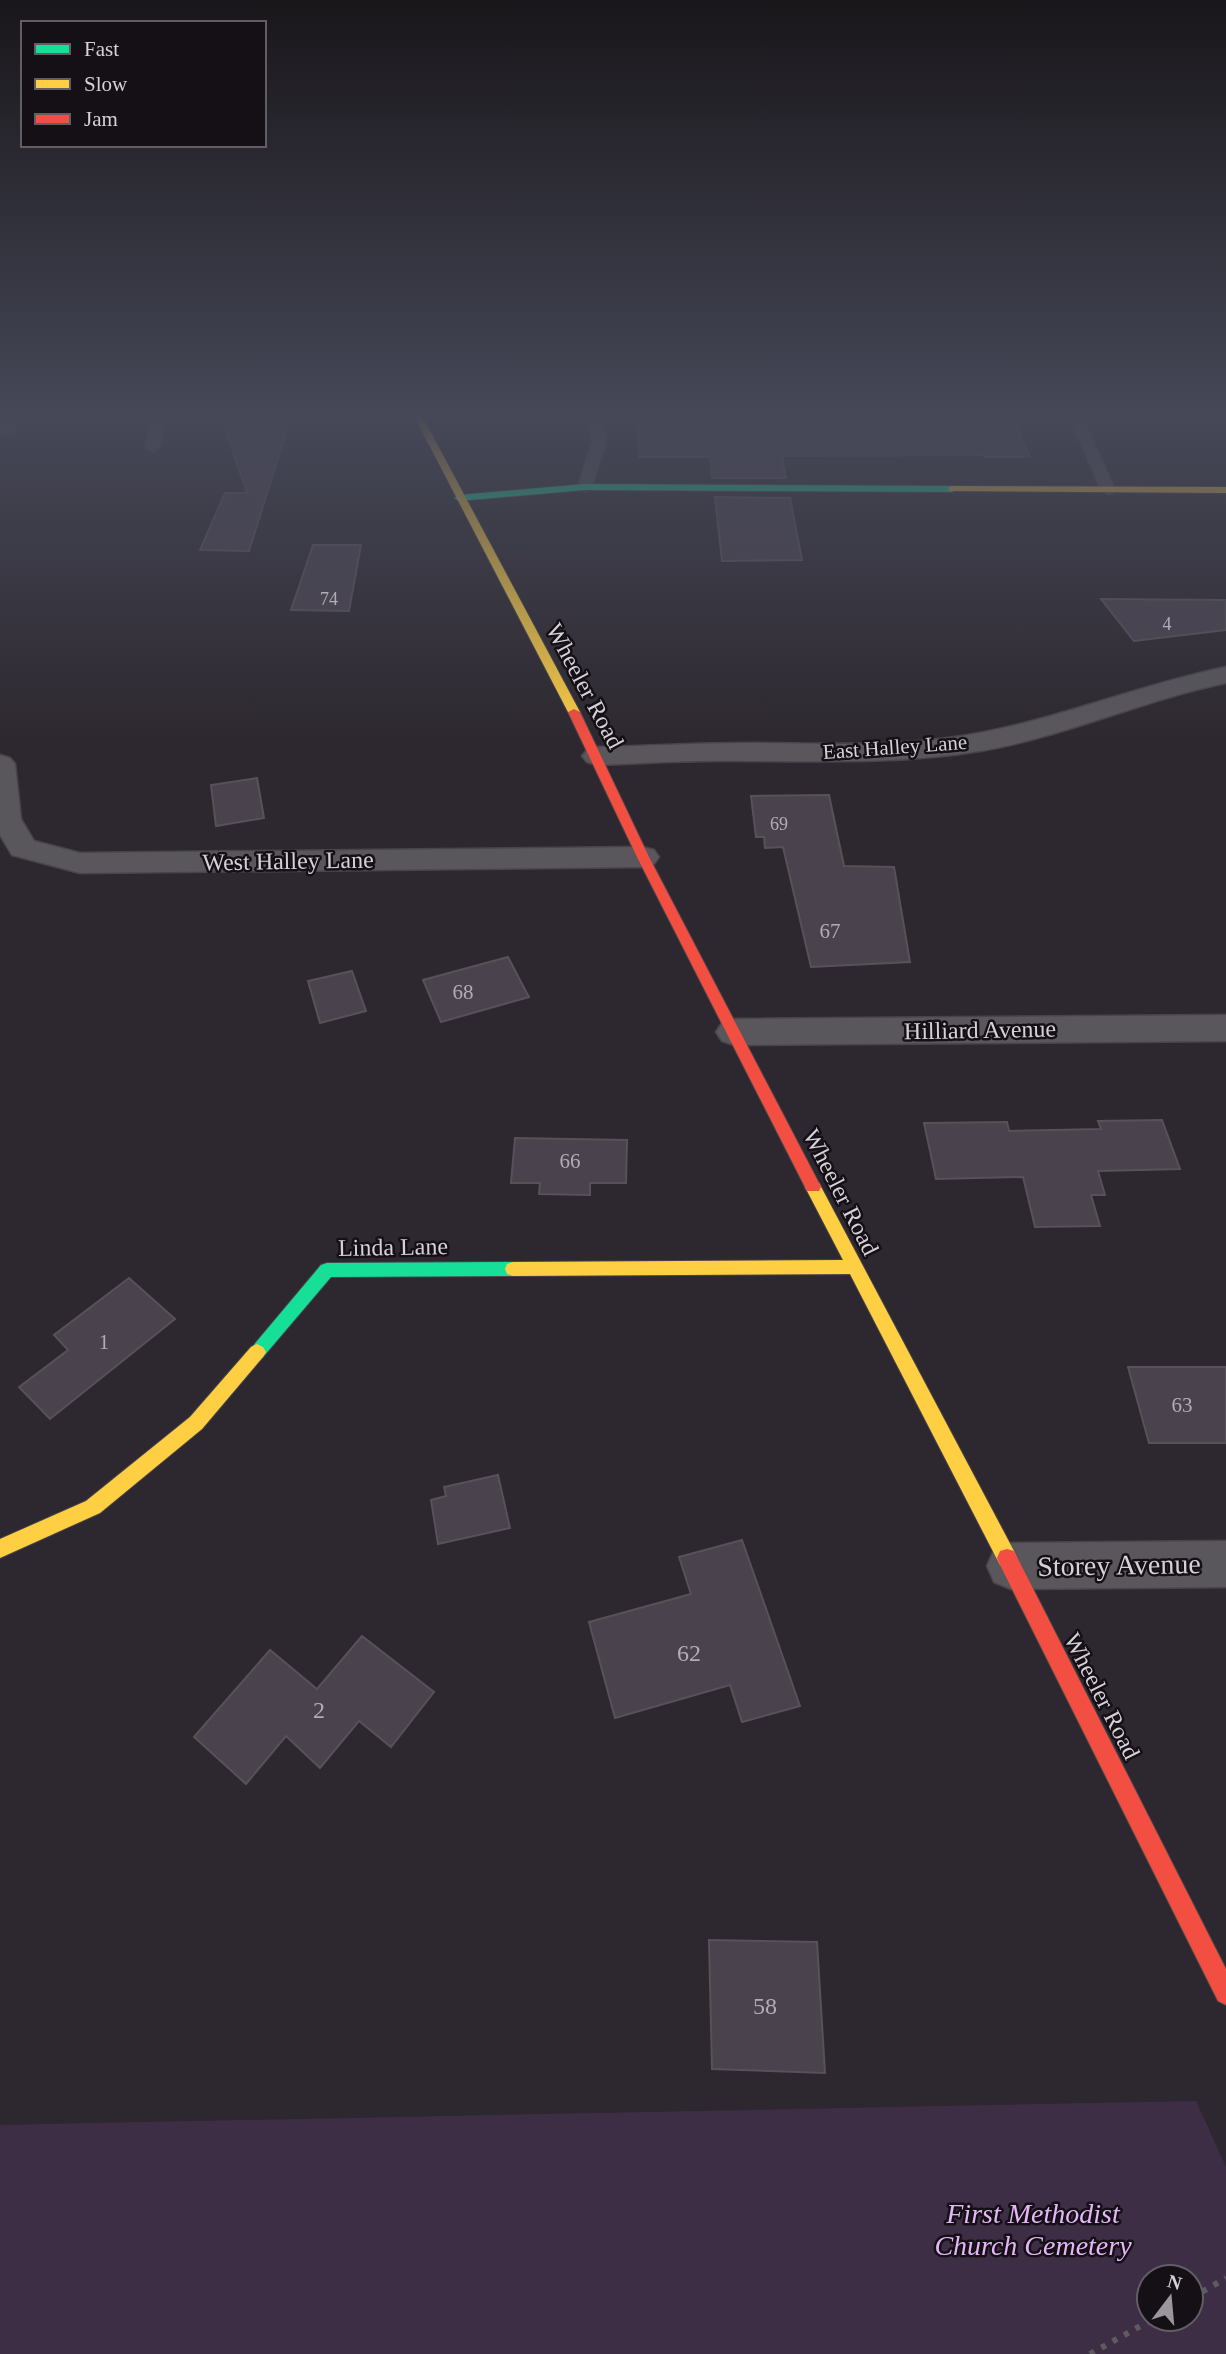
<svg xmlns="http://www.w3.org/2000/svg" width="1226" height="2354" font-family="Georgia,serif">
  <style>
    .green { fill: #3e2e45; fill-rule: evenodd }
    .building { fill: #4a424d; stroke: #575258; stroke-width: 2 }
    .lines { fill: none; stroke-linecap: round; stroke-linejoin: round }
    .lane-casing { stroke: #484449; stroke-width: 3 }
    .street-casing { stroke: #484449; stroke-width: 3 }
    .fast-casing { stroke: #484449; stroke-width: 2 }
    .slow-casing { stroke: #484449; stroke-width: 2 }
    .jam-casing { stroke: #484449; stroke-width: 2 }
    .path { stroke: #5e5b60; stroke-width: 6; stroke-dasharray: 5 8; stroke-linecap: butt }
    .lane { fill: #5a575c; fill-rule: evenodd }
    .street { fill: #5a575c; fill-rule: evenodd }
    .fast { fill: #16e098; fill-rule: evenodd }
    .slow { fill: #ffcf43; fill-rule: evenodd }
    .jam { fill: #f24e42; fill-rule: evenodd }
    .labels { text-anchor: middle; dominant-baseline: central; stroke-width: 5; stroke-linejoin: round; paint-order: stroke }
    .far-number-label { font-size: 18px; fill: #b3acb5 }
    .far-street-label { font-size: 21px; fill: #d6d0d8; stroke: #141016 }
    .number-label { font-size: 21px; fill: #b3acb5 }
    .street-label { font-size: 24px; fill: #d6d0d8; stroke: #141016 }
    .near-number-label { font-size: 24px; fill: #b3acb5 }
    .near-street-label { font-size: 28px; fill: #d6d0d8; stroke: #141016 }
    .near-park-label { font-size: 28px; font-style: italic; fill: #e5b6f7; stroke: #141016 }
  </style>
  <rect width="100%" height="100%" fill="#2d282f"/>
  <!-- green -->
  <path class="green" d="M 1196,2101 L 1226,2167 L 1226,2354 L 0,2354 L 0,2125 ZM 1149,2277 L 1191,2277 L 1191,2319 L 1149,2319 Z"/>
  <!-- building -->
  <path class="building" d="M 637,412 L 1010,412 L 1030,457 L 985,457 L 984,455 L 782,456 L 786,478 L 712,478 L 710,457 L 639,457 Z
    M 291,417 L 249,551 L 200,550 L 225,493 L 247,493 L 224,425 Z
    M 715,497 L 790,498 L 802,560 L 722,561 Z
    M 313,545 L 361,545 L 349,611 L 291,610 Z
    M 1101,599 L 1226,600 L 1226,630 L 1134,641 Z
    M 257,778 L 264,818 L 216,826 L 211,785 Z
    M 829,795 L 844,866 L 894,867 L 910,962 L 811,967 L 783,847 L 765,848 L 764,837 L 756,837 L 751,796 Z
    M 508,957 L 529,997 L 441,1022 L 423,980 Z
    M 352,971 L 366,1011 L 320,1023 L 308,981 Z
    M 1162,1120 L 1180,1169 L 1098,1171 L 1105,1195 L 1091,1195 L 1100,1226 L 1035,1227 L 1023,1177 L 936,1179 L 924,1123 L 1007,1122 L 1009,1131 L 1101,1129 L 1098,1121 Z
    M 515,1138 L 627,1140 L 626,1183 L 590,1183 L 590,1195 L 539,1194 L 540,1183 L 511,1183 Z
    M 129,1278 L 175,1319 L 50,1419 L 19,1387 L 68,1350 L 54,1335 Z
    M 1128,1367 L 1226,1367 L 1226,1443 L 1149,1443 Z
    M 498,1475 L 510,1528 L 438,1544 L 431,1500 L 446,1496 L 444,1487 Z
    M 742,1540 L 800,1706 L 742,1722 L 730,1685 L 615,1718 L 589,1622 L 691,1594 L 679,1557 Z
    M 362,1636 L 434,1692 L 391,1747 L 359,1721 L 320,1768 L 286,1736 L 246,1784 L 194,1737 L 270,1650 L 317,1689 Z
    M 709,1940 L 817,1942 L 825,2073 L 712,2069 Z"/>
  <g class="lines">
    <defs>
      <path id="lane" d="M 153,412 L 167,412 L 159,448 L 152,452 L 145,448 Z
        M 588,412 L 602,412 L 606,441 L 592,487 L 585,491 L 578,487 L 592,441 Z
        M 1072,412 L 1087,412 L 1083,417 L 1115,490 L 1113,493 L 1108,494 L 1101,490 L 1069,416 Z"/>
      <path id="street" d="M 0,421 L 12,423 L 15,428 L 12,433 L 0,435 Z
        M 1226,667 L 1226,683 C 1143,700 1064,737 980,751 C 902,764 824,761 746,761 C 696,760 647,763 597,765 L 587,762 L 582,756 L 587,750 L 597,747 C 647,746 696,743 746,743 C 813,743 881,747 948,738 C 1043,726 1132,686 1226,667 Z
        M 0,755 L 10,758 L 15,764 L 21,819 L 34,841 L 80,853 L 643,847 L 654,850 L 659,857 L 654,864 L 643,867 L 80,873 L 12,855 L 0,835 Z
        M 1226,1015 L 1226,1041 L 734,1045 L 722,1041 L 716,1032 L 722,1023 L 734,1019 Z
        M 1226,1541 L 1226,1587 L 1011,1589 L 994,1582 L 987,1566 L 994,1550 L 1011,1543 Z"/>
      <path id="fast" d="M 585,484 L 952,486 L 957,489 L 952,492 L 585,490 L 459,501 L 454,498 L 459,495 Z
        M 513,1262 L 519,1264 L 521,1269 L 519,1274 L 513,1276 L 331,1277 L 263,1357 L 257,1360 L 251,1357 L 248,1352 L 321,1265 L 327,1263 Z"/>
      <path id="slow" d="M 412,412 L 420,412 L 580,712 L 578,714 L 568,712 Z
        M 952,486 L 1226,487 L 1226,493 L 949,491 L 949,487 Z
        M 813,1181 L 819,1183 L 1014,1551 L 1017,1558 L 1014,1565 L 1007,1567 L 1000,1565 L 850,1274 L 513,1276 L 507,1274 L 505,1269 L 507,1264 L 513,1262 L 843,1260 L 805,1187 L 807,1183 Z
        M 257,1344 L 263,1347 L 266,1352 L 263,1357 L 202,1429 L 100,1513 L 0,1558 L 0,1539 L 86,1501 L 190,1417 L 251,1347 Z"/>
      <path id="jam" d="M 574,709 L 580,712 L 649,857 L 821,1187 L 819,1191 L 807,1191 L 637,857 L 568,712 Z
        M 1007,1549 L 1014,1551 L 1226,1969 L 1226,2005 L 1218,2001 L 1000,1565 L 997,1558 L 1000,1551 Z"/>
    </defs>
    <!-- lane casing -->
    <use href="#lane" class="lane-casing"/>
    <!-- street casing -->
    <use href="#street" class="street-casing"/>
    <!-- fast casing -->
    <use href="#fast" class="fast-casing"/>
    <!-- slow casing -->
    <use href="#slow" class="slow-casing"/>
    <!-- jam casing -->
    <use href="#jam" class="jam-casing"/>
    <!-- path -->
    <path class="path" d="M 1191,2298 L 1226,2278
      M 1090,2354 L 1153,2319"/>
    <!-- lane -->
    <use href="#lane" class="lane"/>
    <!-- street -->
    <use href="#street" class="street"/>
    <!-- fast -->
    <use href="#fast" class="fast"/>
    <!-- slow -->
    <use href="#slow" class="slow"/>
    <!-- jam -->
    <use href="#jam" class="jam"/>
  </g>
  <!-- sky -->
  <linearGradient id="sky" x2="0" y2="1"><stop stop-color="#19161a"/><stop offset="0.56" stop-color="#464858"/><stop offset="1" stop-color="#464858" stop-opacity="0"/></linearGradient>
  <rect width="1226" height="742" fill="url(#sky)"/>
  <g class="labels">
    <!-- far-number labels -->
    <g class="far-number-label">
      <text x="329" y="599">74</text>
      <text x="1167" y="624">4</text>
      <text x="779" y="824">69</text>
    </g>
    <!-- far-street labels -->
    <g class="far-street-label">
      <text transform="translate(895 747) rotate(-4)">East Halley Lane</text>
    </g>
    <!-- number labels -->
    <g class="number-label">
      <text x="830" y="931">67</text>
      <text x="463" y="992">68</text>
      <text x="570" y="1161">66</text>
      <text x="104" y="1342">1</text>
      <text x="1182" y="1405">63</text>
    </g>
    <!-- street labels -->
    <g class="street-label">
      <text transform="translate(585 686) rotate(62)">Wheeler Road</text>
      <text transform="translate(288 861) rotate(-1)">West Halley Lane</text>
      <text transform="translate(980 1030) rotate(-1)">Hilliard Avenue</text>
      <text transform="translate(841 1192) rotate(63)">Wheeler Road</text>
      <text transform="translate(393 1247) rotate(-1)">Linda Lane</text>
      <text transform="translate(1102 1696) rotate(63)">Wheeler Road</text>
    </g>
    <!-- near-number labels -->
    <g class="near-number-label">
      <text x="689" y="1653">62</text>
      <text x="319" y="1710">2</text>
      <text x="765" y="2006">58</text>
    </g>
    <!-- near-street labels -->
    <g class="near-street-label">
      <text transform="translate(1119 1565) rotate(-1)">Storey Avenue</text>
    </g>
    <!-- near-park labels -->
    <g class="near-park-label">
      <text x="1033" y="2213">First Methodist<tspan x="1033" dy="32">Church Cemetery</tspan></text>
    </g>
  </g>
  <!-- legend -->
  <rect x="21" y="21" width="245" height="126" fill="#141016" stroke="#625d64" stroke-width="2"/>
  <rect x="35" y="44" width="35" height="10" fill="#16e098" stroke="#625d64" stroke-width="2"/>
  <text x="84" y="56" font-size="21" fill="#d6d0d8">Fast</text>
  <rect x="35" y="79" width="35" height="10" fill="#ffcf43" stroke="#625d64" stroke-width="2"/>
  <text x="84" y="91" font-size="21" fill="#d6d0d8">Slow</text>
  <rect x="35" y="114" width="35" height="10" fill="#f24e42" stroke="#625d64" stroke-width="2"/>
  <text x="84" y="126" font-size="21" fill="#d6d0d8">Jam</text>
  <!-- north arrow -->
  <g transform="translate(1170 2298) rotate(16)"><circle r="33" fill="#141016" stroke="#625d64" stroke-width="2"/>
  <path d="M0-5L12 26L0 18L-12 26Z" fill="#9b959d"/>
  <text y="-10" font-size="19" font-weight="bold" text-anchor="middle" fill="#d6d0d8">N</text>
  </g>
</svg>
